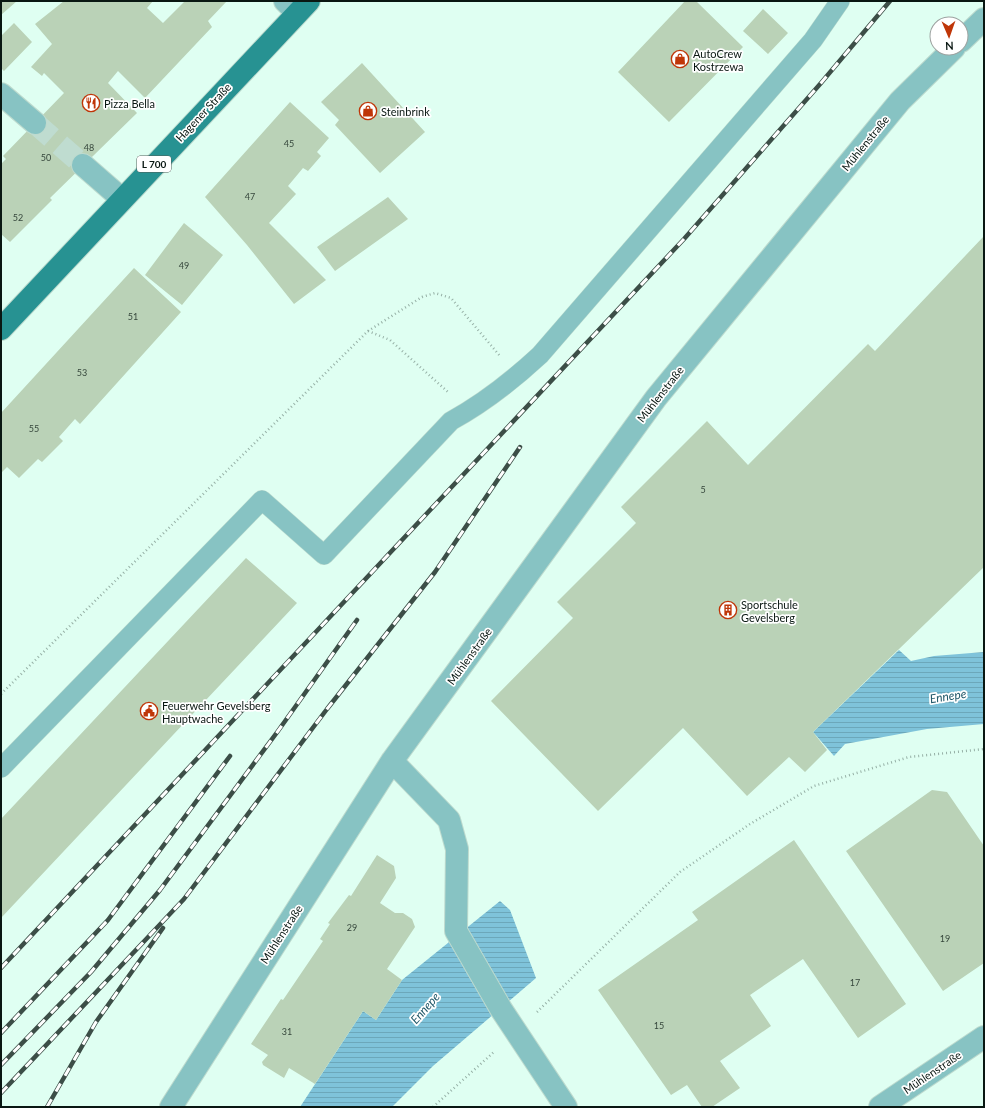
<svg xmlns="http://www.w3.org/2000/svg" width="985" height="1108" font-family="Lato,sans-serif">
  <style>
    .water { fill: url(#water-rules) }
    .building { fill: #bad2b7 }
    .lines { fill: none; stroke-linecap: round; stroke-linejoin: round }
    .street-tunnel { stroke: #bfdcd0; stroke-width: 22; stroke-dasharray: 22 11; stroke-linecap: butt }
    .lane-casing { stroke: #bddace; stroke-width: 20 }
    .street-casing { stroke: #bddace; stroke-width: 24 }
    .primary-casing { stroke: #bddace; stroke-width: 24 }
    .path { stroke: #96b0a6; stroke-width: 2.5; stroke-dasharray: 1 3; stroke-linecap: butt }
    .lane { stroke: #87c3c3; stroke-width: 19 }
    .street { stroke: #87c3c3; stroke-width: 22 }
    .primary { stroke: #279292; stroke-width: 22 }
    .rail-casing { stroke: #3c4e47; stroke-width: 4.5 }
    .rail { stroke: #fff; stroke-width: 3; stroke-dasharray: 9; stroke-linecap: butt }
    .labels { text-anchor: middle; dominant-baseline: central; stroke-width: 3.5; stroke-linejoin: round; paint-order: stroke }
    .number-label { font-size: 9px; fill: #35463b }
    .shield { fill: #fff; stroke: #535d59; stroke-width: 1 }
    .shield-label { font-size: 10px; font-weight: bold; fill: #091712 }
    .poi-label { font-size: 11px; fill: #091712; stroke: #fff; text-anchor: start }
    .street-label { font-size: 11px; fill: #091712; stroke: #fff }
    .water-label { font-size: 12px; font-style: italic; fill: #22596a; stroke: #fff }
  </style>
  <defs>
    <pattern id="water-rules" width="6" height="5" patternUnits="userSpaceOnUse"><rect width="6" height="5" fill="#7fc3da"/><path d="M0 2.5h6" fill="none" stroke="#6ca7ba"/></pattern>
  </defs>
  <rect width="100%" height="100%" fill="#dffff2"/>
  <!-- water -->
  <path class="water" d="M 899,650 L 911,661 L 934,656 L 984,652 L 984,724 L 927,729 L 845,744 L 834,756 L 813,732 Z
    M 500,901 L 510,910 L 536,978 L 433,1066 L 392,1107 L 300,1107 L 363,1011 L 376,1020 L 402,980 Z"/>
  <!-- building -->
  <path class="building" d="M 1,1 L 17,1 L 1,15 Z
    M 64,1 L 153,1 L 147,8 L 163,23 L 185,1 L 227,1 L 208,21 L 212,27 L 145,98 L 118,71 L 108,83 L 137,113 L 50,198 L 52,200 L 10,242 L 1,234 L 1,164 L 6,159 L 3,156 L 64,93 L 44,73 L 42,76 L 31,67 L 52,44 L 35,24 Z
    M 685,1 L 696,1 L 743,47 L 669,122 L 618,72 Z
    M 763,9 L 788,33 L 768,54 L 743,31 Z
    M 14,23 L 32,42 L 4,71 L 1,68 L 1,36 Z
    M 362,63 L 425,132 L 380,173 L 335,125 L 339,120 L 321,102 Z
    M 290,102 L 329,138 L 317,152 L 321,156 L 308,171 L 303,168 L 288,186 L 296,194 L 269,223 L 326,280 L 294,304 L 247,245 L 205,197 Z
    M 388,197 L 408,219 L 335,271 L 317,247 Z
    M 184,223 L 223,255 L 182,305 L 145,275 Z
    M 984,236 L 984,567 L 813,732 L 827,750 L 805,772 L 789,757 L 747,796 L 683,728 L 598,811 L 491,701 L 573,618 L 557,602 L 636,523 L 621,507 L 707,421 L 748,465 L 868,344 L 875,351 Z
    M 134,268 L 181,312 L 80,424 L 75,419 L 59,437 L 63,441 L 42,462 L 38,459 L 19,478 L 7,467 L 1,473 L 1,413 Z
    M 246,558 L 297,603 L 1,918 L 1,819 Z
    M 932,790 L 947,792 L 984,846 L 984,963 L 943,991 L 846,851 Z
    M 794,840 L 906,1004 L 858,1038 L 803,959 L 750,995 L 771,1026 L 720,1061 L 740,1088 L 712,1107 L 702,1107 L 687,1085 L 671,1095 L 598,990 L 698,920 L 692,912 Z
    M 377,855 L 394,866 L 396,878 L 380,903 L 395,913 L 403,913 L 412,919 L 415,927 L 387,969 L 402,980 L 376,1020 L 363,1011 L 315,1084 L 289,1068 L 284,1078 L 263,1065 L 262,1062 L 268,1055 L 251,1044 L 281,999 L 283,1000 L 323,941 L 320,939 L 330,924 L 328,923 L 349,895 L 351,896 Z"/>
  <g class="lines">
    <!-- street-tunnel -->
    <path class="street-tunnel" d="M 35,123 L 83,165"/>
    <defs>
      <path id="lane" d="M 1,768 L 262,500 L 324,555 L 451,421 C 484,403 513,380 540,355 L 813,40 L 840,1"/>
      <path id="street" d="M 285,1 L 297,13
        M 961,41 L 984,19
        M 1,94 L 35,123
        M 83,165 L 122,199
        M 392,761 L 449,820 L 457,849 L 456,931 L 501,1009 L 566,1107
        M 171,1107 L 392,761 L 656,398 L 900,101 L 954,48
        M 880,1107 L 984,1037"/>
      <path id="primary" d="M 1,329 L 309,1"/>
    </defs>
    <!-- lane casing -->
    <use href="#lane" class="lane-casing"/>
    <!-- street casing -->
    <use href="#street" class="street-casing"/>
    <!-- primary casing -->
    <use href="#primary" class="primary-casing"/>
    <!-- path -->
    <path class="path" d="M 368,331 L 390,340 L 448,392
      M 1,694 L 368,331 L 422,297 L 435,293 L 451,298 L 500,356
      M 537,1012 L 680,872 L 750,824 L 814,786 L 909,757 L 984,749
      M 433,1107 L 495,1051"/>
    <!-- lane -->
    <use href="#lane" class="lane"/>
    <!-- street -->
    <use href="#street" class="street"/>
    <!-- primary -->
    <use href="#primary" class="primary"/>
    <defs>
      <path id="rail" d="M 1,968 L 684,239 L 821,83 L 890,1
        M 1,1033 L 108,920 L 230,756
        M 1,1065 L 91,972 L 160,890 L 278,731 L 357,620
        M 1,1093 L 184,899 L 327,709 L 435,572 L 520,447
        M 47,1107 L 96,1022 L 163,928"/>
    </defs>
    <!-- rail casing -->
    <use href="#rail" class="rail-casing"/>
    <!-- rail -->
    <use href="#rail" class="rail"/>
  </g>
  <!-- icons -->
  <defs>
    <symbol id="shop-ring" viewBox="-11 -11 22 22"><circle r="9.5" fill="#fff" stroke="#bf3608" stroke-width="1.5"/><path d="M-5-2.5h2.3a2.7 3.5 0 0 1 5.4 0H5L5.5 6h-11ZM-1.5-2.5h3a1.5 2.3 0 0 0-3 0Z" fill="#bf3608"/></symbol>
    <symbol id="restaurant-ring" viewBox="-11 -11 22 22"><circle r="9.5" fill="#fff" stroke="#bf3608" stroke-width="1.5"/><path d="M-5-6h1v4h1v-4h1v4h1v-4h1v5L-1.5 .5V6h-2V.5L-5-1ZM5-6V6H3V1.5H1.5Q1.5-4 5-6Z" fill="#bf3608"/></symbol>
    <symbol id="building-ring" viewBox="-11 -11 22 22"><circle r="9.5" fill="#fff" stroke="#bf3608" stroke-width="1.5"/><path d="M-4-6H4V6H1V3H-1V6H-4ZM-2.5-4.3h1.7v1.8h-1.7ZM.8-4.3h1.7v1.8H.8ZM-2.5-1h1.7V.8h-1.7ZM.8-1h1.7V.8H.8Z" fill="#bf3608"/></symbol>
    <symbol id="civic-ring" viewBox="-11 -11 22 22"><circle r="9.5" fill="#fff" stroke="#bf3608" stroke-width="1.5"/><path d="M-.6-6.5H3V-4.5H.6V-3L4-1V1h2V6H-6V1h2V-1L-.6-3ZM-1.2 2.5V6h2.4V2.5Z" fill="#bf3608"/></symbol>
  </defs>
  <g fill-rule="evenodd">
    <use href="#shop-ring" x="670" y="49" width="20" height="20"/>
    <use href="#restaurant-ring" x="81" y="93" width="20" height="20"/>
    <use href="#shop-ring" x="358" y="101" width="20" height="20"/>
    <use href="#building-ring" x="718" y="600" width="20" height="20"/>
    <use href="#civic-ring" x="139" y="701" width="20" height="20"/>
  </g>
  <g class="labels">
    <!-- number labels -->
    <g class="number-label">
      <text x="289" y="143">45</text>
      <text x="89" y="147">48</text>
      <text x="46" y="157">50</text>
      <text x="250" y="196">47</text>
      <text x="18" y="217">52</text>
      <text x="184" y="265">49</text>
      <text x="133" y="316">51</text>
      <text x="82" y="372">53</text>
      <text x="34" y="428">55</text>
      <text x="703" y="489">5</text>
      <text x="352" y="927">29</text>
      <text x="945" y="938">19</text>
      <text x="855" y="982">17</text>
      <text x="659" y="1025">15</text>
      <text x="287" y="1031">31</text>
    </g>
    <!-- shield labels -->
    <rect class="shield" x="137" y="156" width="34" height="16" rx="3"/>
    <g class="shield-label">
      <text x="154" y="164">L 700</text>
    </g>
    <!-- poi labels -->
    <g class="poi-label">
      <text x="693" y="53">AutoCrew<tspan x="693" dy="13">Kostrzewa</tspan></text>
      <text x="104" y="103">Pizza Bella</text>
      <text x="381" y="111">Steinbrink</text>
      <text x="741" y="604">Sportschule<tspan x="741" dy="13">Gevelsberg</tspan></text>
      <text x="162" y="705">Feuerwehr Gevelsberg<tspan x="162" dy="13">Hauptwache</tspan></text>
    </g>
    <!-- street labels -->
    <g class="street-label">
      <text transform="translate(203 112) rotate(-47)">Hagener Straße</text>
      <text transform="translate(865 143) rotate(-51)">Mühlenstraße</text>
      <text transform="translate(660 394) rotate(-52)">Mühlenstraße</text>
      <text transform="translate(469 656) rotate(-54)">Mühlenstraße</text>
      <text transform="translate(281 934) rotate(-57)">Mühlenstraße</text>
      <text transform="translate(932 1072) rotate(-34)">Mühlenstraße</text>
    </g>
    <!-- water labels -->
    <g class="water-label">
      <text transform="translate(948 696) rotate(-9)">Ennepe</text>
      <text transform="translate(425 1008) rotate(-49)">Ennepe</text>
    </g>
  </g>
  <!-- border -->
  <rect width="985" height="1108" fill="none" stroke="#091712" stroke-width="4"/>
  <!-- north arrow -->
  <g transform="translate(949 36) rotate(178)"><circle r="19" fill="#ffffff" stroke="#9da2a0"/>
  <path d="M0-3L7 15L0 10L-7 15Z" fill="#bf3608"/>
  <text y="-6" font-size="11" font-weight="bold" text-anchor="middle" fill="#091712">N</text>
  </g>
</svg>
